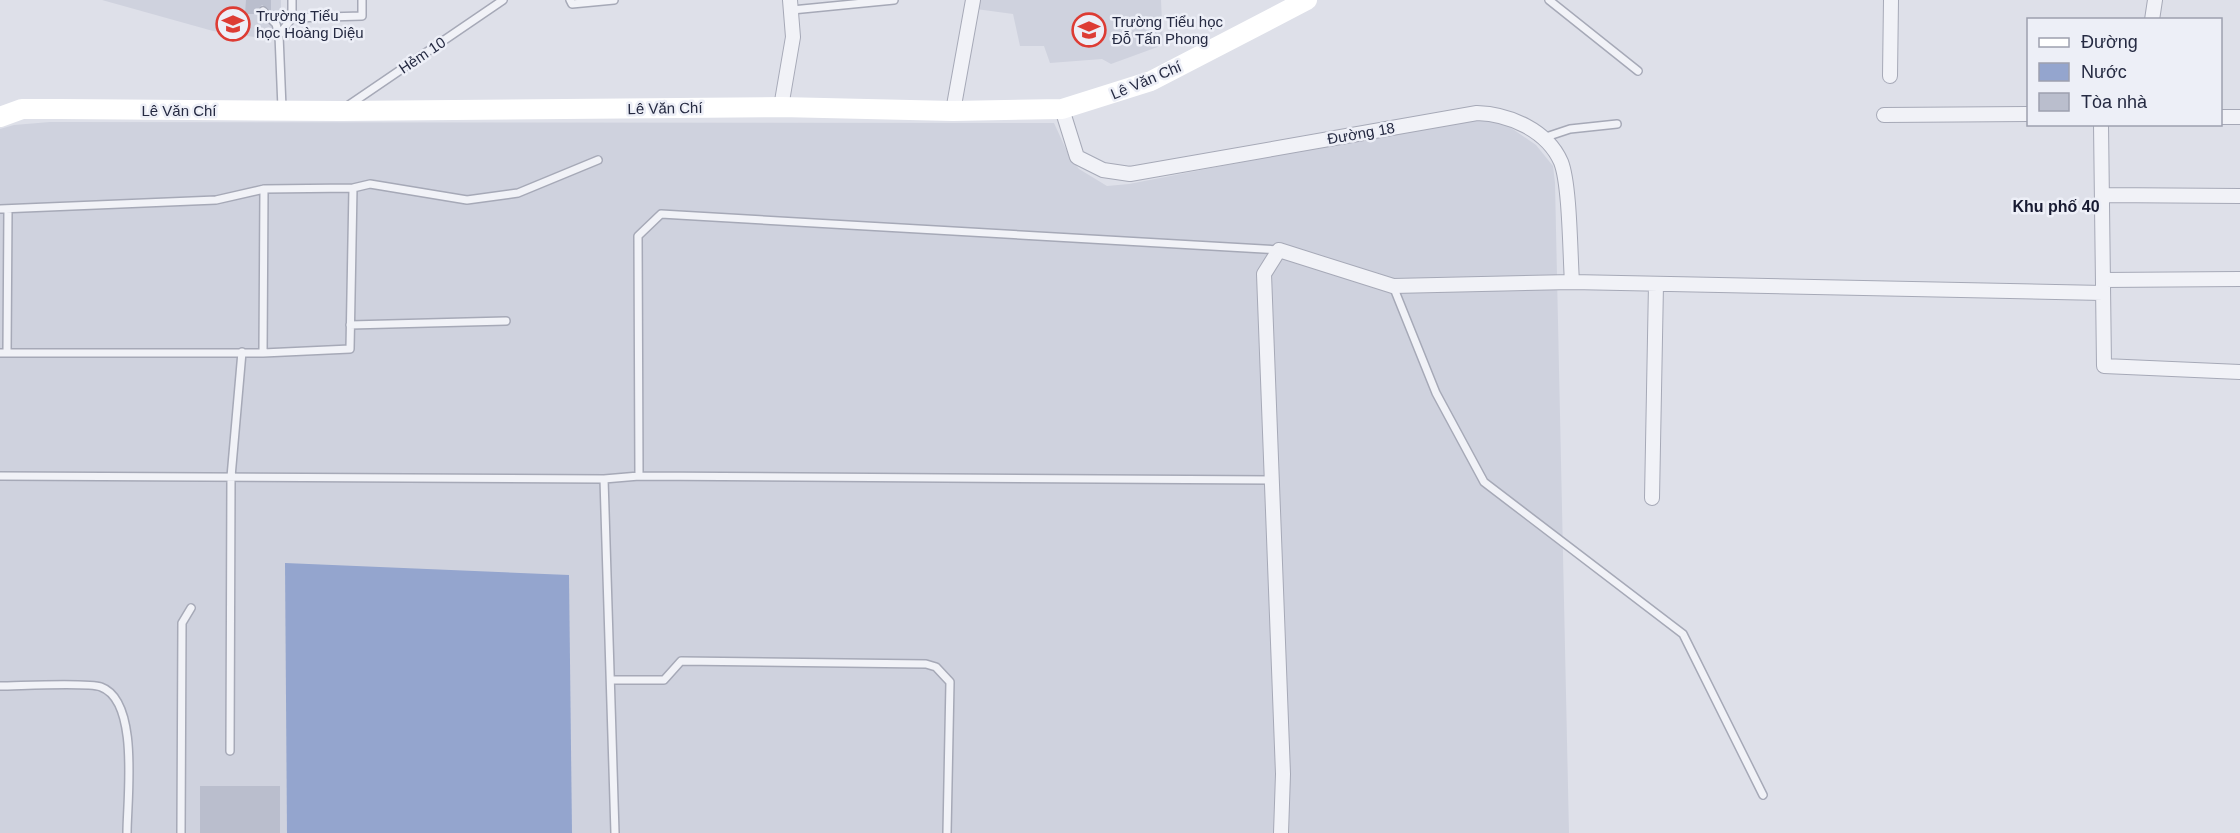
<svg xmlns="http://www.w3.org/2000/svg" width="2240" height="833" font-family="Helvetica,sans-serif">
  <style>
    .built { fill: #cfd2de }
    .water { fill: #94a5ce }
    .building { fill: #babecd }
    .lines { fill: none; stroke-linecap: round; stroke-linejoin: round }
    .lane-casing { stroke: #a6a9b7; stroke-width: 10 }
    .street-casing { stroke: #a6a9b7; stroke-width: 16 }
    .lane { stroke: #f1f2f7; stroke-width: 7 }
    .street { stroke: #f1f2f7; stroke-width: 14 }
    .secondary { stroke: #fff; stroke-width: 20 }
    .labels { text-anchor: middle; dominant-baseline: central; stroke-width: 5; stroke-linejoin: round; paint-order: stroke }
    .poi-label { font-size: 15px; fill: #252a42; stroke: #edeff7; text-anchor: start }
    .street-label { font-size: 15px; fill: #252a42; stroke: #edeff7 }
    .neighbourhood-label { font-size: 16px; font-weight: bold; fill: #181b32; stroke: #edeff7 }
  </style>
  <rect width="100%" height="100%" fill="#dee0e9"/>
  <!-- built -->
  <path class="built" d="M 102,0 L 281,0 L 281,29 L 268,39 L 213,31 Z
    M 977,0 L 1161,0 L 1163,45 L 1111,64 L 1102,59 L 1050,63 L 1044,46 L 1020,46 L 1013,14 L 976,9 Z
    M 1480,116 L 1504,123 L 1536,145 L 1553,166 L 1555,183 L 1569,833 L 0,833 L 0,129 L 14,125 L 50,122 L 1054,123 L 1070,158 L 1079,169 L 1107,186 L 1129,184 Z"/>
  <!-- water -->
  <path class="water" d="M 285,563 L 569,575 L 572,833 L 287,833 Z"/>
  <!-- building -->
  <path class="building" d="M 246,0 L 271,0 L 271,11 L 262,5 L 258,9 L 259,14 L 245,14 Z
    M 200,786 L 280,786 L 280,833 L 200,833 Z"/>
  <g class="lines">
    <defs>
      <path id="lane" d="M 570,0 L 572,4 L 614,0
        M 1549,0 L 1638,71
        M 792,10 L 894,0
        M 263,11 L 276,24 L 279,35 L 282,108
        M 292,18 L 292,0
        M 279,35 L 292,18 L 362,16 L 362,0
        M 349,105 L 503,0
        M 1543,138 L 1570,129 L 1617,124
        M 0,209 L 216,200 L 264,189 L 353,188 L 370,184 L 467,200 L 518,193 L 598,160
        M 1393,286 L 1436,393 L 1484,482 L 1683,634 L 1763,795
        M 350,325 L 506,321
        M 0,353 L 263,353 L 350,349 L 353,188
        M 7,353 L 8,209
        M 263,353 L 264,189
        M 0,476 L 604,479 L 639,476 L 638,236 L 661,214 L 1279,250
        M 639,476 L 1272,480
        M 604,479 L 615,833
        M 611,680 L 664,680 L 681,661 L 926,664 L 936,667 L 950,682 L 947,833
        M 0,686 C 18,686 89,682 101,687 C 140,701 127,799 127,833
        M 230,751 L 231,477 L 242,352
        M 181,833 L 182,623 L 191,608"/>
      <path id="street" d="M 2152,20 L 2155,0
        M 1890,76 L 1891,0
        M 781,107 L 793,37 L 790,0
        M 1062,109 L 1077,157 L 1103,170 L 1130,174 L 1477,113 C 1509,114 1547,130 1561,162 C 1570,185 1570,254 1572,282
        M 953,111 L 973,0
        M 1884,115 L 2028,114
        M 2220,117 L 2240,117
        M 2101,124 L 2104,366 L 2240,372
        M 2102,195 L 2240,196
        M 2103,280 L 2240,279
        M 1652,498 L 1656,284
        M 1281,833 L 1283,774 L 1264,274 L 1279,250 L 1393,286 L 1572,282 L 2103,293"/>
    </defs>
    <!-- lane casing -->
    <use href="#lane" class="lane-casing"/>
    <!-- street casing -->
    <use href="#street" class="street-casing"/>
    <!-- lane -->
    <use href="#lane" class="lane"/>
    <!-- street -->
    <use href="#street" class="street"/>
    <!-- secondary -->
    <path class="secondary" d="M 0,117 L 22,109 L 59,109 L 341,111 L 781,107 L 953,111 L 1062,109 L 1151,81 L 1307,0"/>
  </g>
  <!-- icons -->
  <defs>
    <symbol id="school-ring" viewBox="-11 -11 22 22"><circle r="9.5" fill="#edeff7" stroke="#dd3c34" stroke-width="1.5"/><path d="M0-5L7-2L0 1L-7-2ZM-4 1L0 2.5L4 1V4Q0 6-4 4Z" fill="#dd3c34"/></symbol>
  </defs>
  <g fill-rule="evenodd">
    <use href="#school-ring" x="214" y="5" width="38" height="38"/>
    <use href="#school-ring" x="1070" y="11" width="38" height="38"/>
  </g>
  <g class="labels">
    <!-- poi labels -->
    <g class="poi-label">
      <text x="256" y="15">Trường Tiểu<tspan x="256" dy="17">học Hoàng Diệu</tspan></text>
      <text x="1112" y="21">Trường Tiểu học<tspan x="1112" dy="17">Đỗ Tấn Phong</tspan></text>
    </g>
    <!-- street labels -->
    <g class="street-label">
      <text transform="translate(422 55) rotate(-34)">Hẻm 10</text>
      <text transform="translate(1146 80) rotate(-23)">Lê Văn Chí</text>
      <text transform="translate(665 108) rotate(-1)">Lê Văn Chí</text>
      <text x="179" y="110">Lê Văn Chí</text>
      <text transform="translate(1361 133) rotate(-10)">Đường 18</text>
    </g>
    <!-- neighbourhood labels -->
    <g class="neighbourhood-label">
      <text x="2056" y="206">Khu phố 40</text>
    </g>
  </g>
  <!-- legend -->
  <rect x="2027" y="18" width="195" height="108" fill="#edeff7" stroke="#9da0af" stroke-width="1.5"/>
  <rect x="2039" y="38" width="30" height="9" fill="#ffffff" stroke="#9da0af" stroke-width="1.5"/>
  <text x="2081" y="48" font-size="18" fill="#252a42">Đường</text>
  <rect x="2039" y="63" width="30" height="18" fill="#94a5ce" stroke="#9da0af" stroke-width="1.5"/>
  <text x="2081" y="78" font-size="18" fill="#252a42">Nước</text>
  <rect x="2039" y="93" width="30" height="18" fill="#babecd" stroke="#9da0af" stroke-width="1.5"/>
  <text x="2081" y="108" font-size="18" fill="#252a42">Tòa nhà</text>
</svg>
